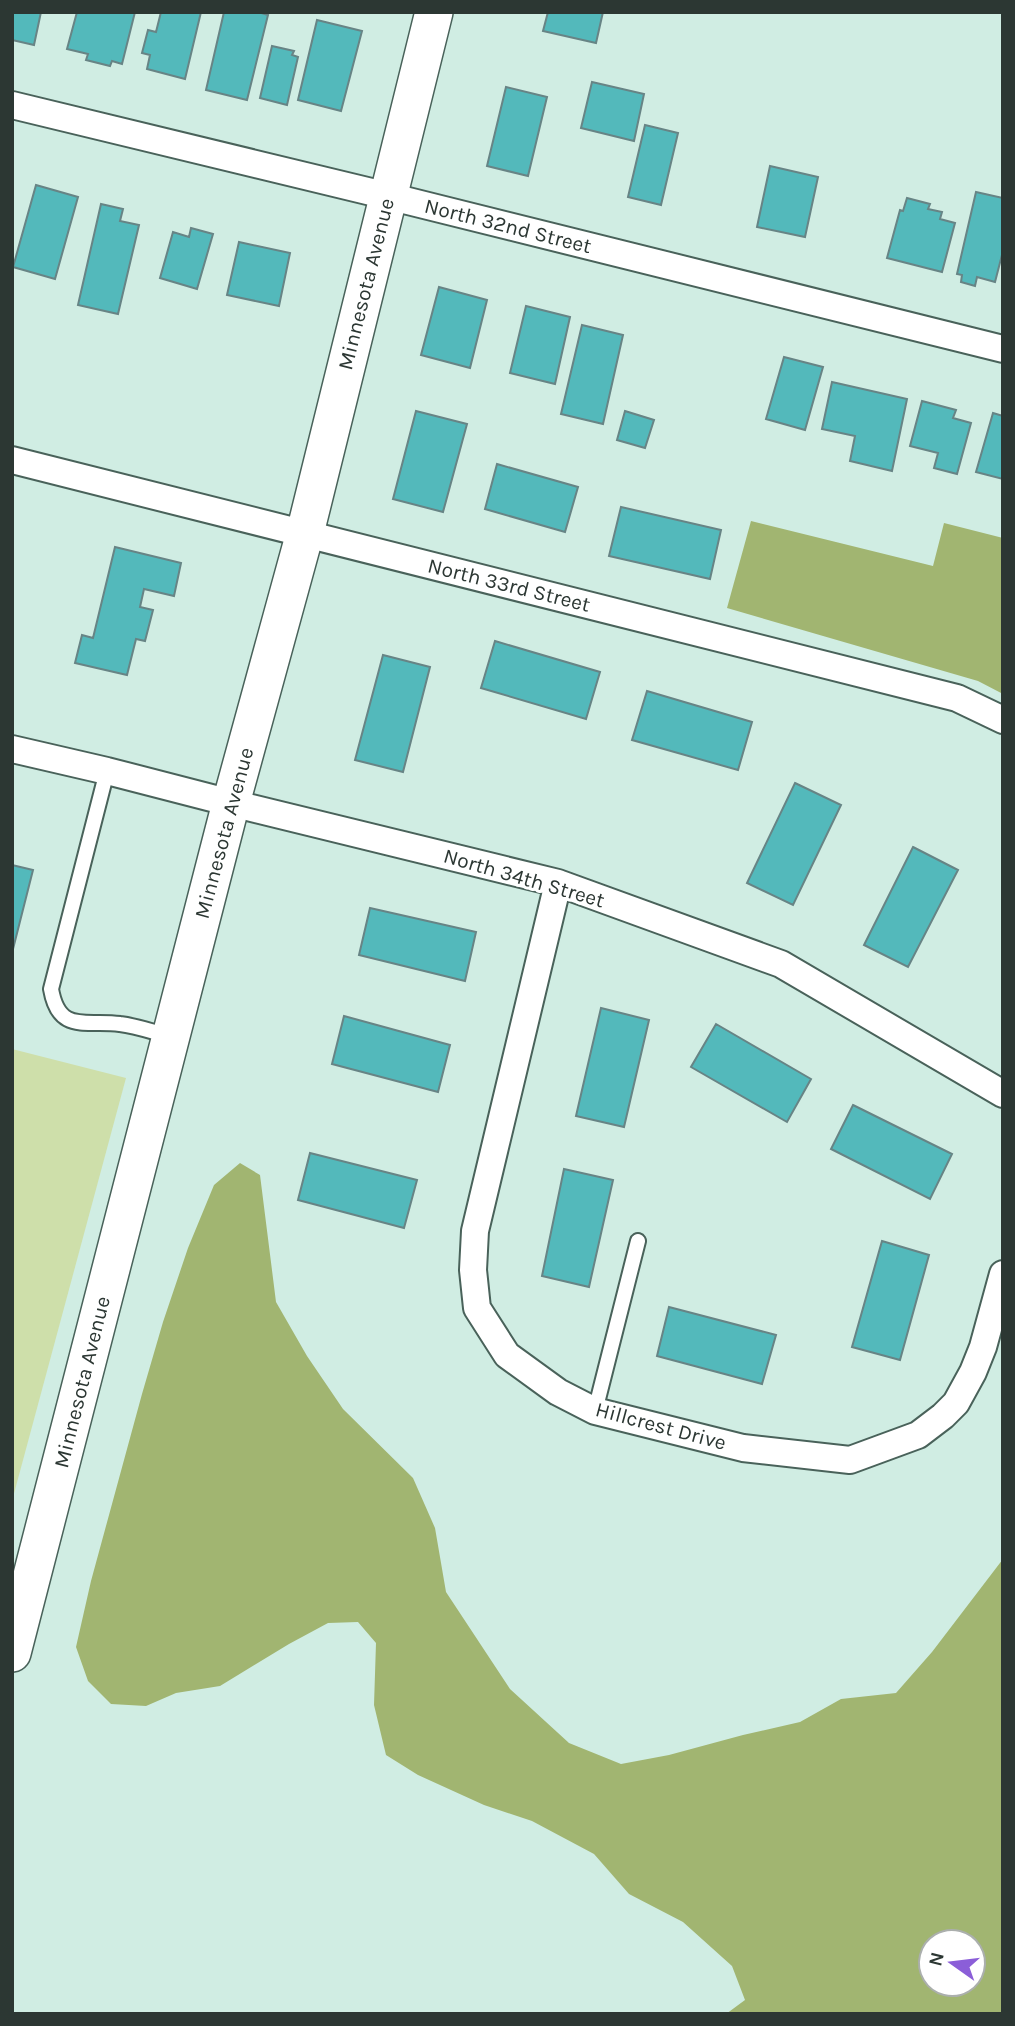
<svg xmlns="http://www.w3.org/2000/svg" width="1015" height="2026" font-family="Karla,sans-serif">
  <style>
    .green { fill: #cedfaa }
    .forest { fill: #a1b571; fill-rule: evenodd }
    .building { fill: #53b9bb; stroke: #678485; stroke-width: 2 }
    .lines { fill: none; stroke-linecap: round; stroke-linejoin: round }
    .service-casing { stroke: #49625a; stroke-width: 18 }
    .minor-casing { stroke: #49625a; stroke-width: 30 }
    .secondary-casing { stroke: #49625a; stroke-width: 40 }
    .service { stroke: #fff; stroke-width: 14 }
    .minor { stroke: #fff; stroke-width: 26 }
    .secondary { stroke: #fff; stroke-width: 37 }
    .labels { text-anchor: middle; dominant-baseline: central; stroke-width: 6; stroke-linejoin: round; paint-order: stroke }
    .street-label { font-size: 21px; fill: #2c3733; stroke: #fff }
  </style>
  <rect width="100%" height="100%" fill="#d0ede3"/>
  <!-- green -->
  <path class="green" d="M 12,1049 L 126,1078 L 12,1501 Z"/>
  <!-- forest -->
  <path class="forest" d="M 751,521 L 933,566 L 944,523 L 1003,538 L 1003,694 L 978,681 L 727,608 Z
    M 240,1163 L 260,1175 L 276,1302 L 307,1356 L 343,1409 L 413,1478 L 435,1528 L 446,1592 L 510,1689 L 569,1743 L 621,1764 L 669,1755 L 743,1735 L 800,1722 L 841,1699 L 896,1693 L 932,1652 L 1003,1559 L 1003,2014 L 726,2014 L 745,2000 L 732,1966 L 683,1922 L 629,1894 L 594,1854 L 532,1821 L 484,1805 L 418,1775 L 386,1755 L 374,1705 L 376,1643 L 358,1622 L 328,1623 L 289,1644 L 220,1686 L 176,1693 L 146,1706 L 111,1704 L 88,1681 L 76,1647 L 91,1581 L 142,1394 L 163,1322 L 188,1248 L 214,1185 ZM 931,1942 L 973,1942 L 973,1984 L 931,1984 Z"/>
  <!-- building -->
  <path class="building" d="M 12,12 L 41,12 L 34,45 L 12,40 Z
    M 77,12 L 135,12 L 122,64 L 112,61 L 110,66 L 86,60 L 88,54 L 67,49 Z
    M 161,12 L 201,12 L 185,79 L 147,69 L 150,55 L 142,53 L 148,30 L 156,32 Z
    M 224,12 L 258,12 L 268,15 L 247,100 L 206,90 Z
    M 548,12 L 603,12 L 596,43 L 543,31 Z
    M 317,20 L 362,31 L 341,111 L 298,100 Z
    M 272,46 L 294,51 L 292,55 L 298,57 L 287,105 L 260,98 Z
    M 592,82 L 644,94 L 634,141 L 581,128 Z
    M 506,87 L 547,97 L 528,176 L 487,166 Z
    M 645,125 L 678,133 L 661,205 L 628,197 Z
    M 770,166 L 818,177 L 805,237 L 757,227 Z
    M 36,185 L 78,197 L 55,279 L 13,267 Z
    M 976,192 L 1003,198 L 1003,251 L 995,282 L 977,277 L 975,286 L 961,282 L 962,275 L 957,274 Z
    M 907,198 L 930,204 L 928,209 L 942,212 L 940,219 L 955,223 L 942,272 L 887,258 L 900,210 L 903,211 Z
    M 101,204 L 123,209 L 120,221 L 139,225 L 118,314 L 78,305 Z
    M 191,228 L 213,234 L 197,289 L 160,278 L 173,232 L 189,237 Z
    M 239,242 L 290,253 L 279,306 L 227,295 Z
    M 439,287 L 487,300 L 470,368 L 421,355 Z
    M 526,306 L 570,317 L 555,384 L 510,373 Z
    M 582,325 L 623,335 L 603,424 L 561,414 Z
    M 784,357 L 823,367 L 805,430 L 766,419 Z
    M 832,382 L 907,399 L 892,471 L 850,461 L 855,436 L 822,429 Z
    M 922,401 L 956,410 L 953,418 L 971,423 L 957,474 L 934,468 L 938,453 L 910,446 Z
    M 416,411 L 467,424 L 443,512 L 393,499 Z
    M 625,411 L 654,420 L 645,448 L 617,440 Z
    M 993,413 L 1003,416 L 1003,479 L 976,472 Z
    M 497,464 L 578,487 L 565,532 L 485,509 Z
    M 621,507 L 721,530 L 710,579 L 609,556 Z
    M 115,547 L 181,563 L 174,596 L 144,589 L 140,607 L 153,610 L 145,641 L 136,639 L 127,675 L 75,663 L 82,635 L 93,638 Z
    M 495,641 L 600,672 L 586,719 L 481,688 Z
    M 383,655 L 430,667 L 403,772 L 355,760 Z
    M 647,691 L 752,722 L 738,770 L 632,740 Z
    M 795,783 L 841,805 L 793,905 L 747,883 Z
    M 913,847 L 958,870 L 908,967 L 864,945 Z
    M 12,865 L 33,870 L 12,953 Z
    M 370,908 L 476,932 L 465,981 L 359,955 Z
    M 601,1008 L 649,1020 L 624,1127 L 576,1116 Z
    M 344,1016 L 450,1045 L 438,1092 L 332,1064 Z
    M 716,1024 L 811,1079 L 787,1122 L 691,1067 Z
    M 853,1105 L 952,1154 L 930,1199 L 831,1149 Z
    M 310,1153 L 417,1180 L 404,1228 L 298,1200 Z
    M 564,1169 L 613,1180 L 589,1287 L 542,1276 Z
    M 882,1241 L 929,1255 L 900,1360 L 852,1347 Z
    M 669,1307 L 776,1335 L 762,1384 L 657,1356 Z"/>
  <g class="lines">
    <defs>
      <path id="service" d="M 107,771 L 51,989 C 59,1035 87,1019 120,1024 C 137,1026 153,1032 169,1036
        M 595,1411 L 638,1241"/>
      <path id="minor" d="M 12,105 L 388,196 L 1003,349
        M 12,460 L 957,698 L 1003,720
        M 12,749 L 107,771 L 231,803 L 558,883 L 781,964 L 1003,1094
        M 558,883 L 475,1231 L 473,1270 L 477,1308 L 507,1355 L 558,1392 L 595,1411 L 743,1448 L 850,1460 L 918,1435 L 943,1416 L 956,1403 L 973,1372 L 983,1347 L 1003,1274"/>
      <path id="secondary" d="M 12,1653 L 231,803 L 305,533 L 434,12"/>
    </defs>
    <!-- service casing -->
    <use href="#service" class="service-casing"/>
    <!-- minor casing -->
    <use href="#minor" class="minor-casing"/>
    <!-- secondary casing -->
    <use href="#secondary" class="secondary-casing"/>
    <!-- service -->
    <use href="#service" class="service"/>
    <!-- minor -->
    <use href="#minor" class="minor"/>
    <!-- secondary -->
    <use href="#secondary" class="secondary"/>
  </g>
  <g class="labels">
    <!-- street labels -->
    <g class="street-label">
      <text transform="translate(508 226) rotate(14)">North 32nd Street</text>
      <text transform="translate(366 284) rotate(-76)">Minnesota Avenue</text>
      <text transform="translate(509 585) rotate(14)">North 33rd Street</text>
      <text transform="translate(224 833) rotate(-75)">Minnesota Avenue</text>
      <text transform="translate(524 878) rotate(16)">North 34th Street</text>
      <text transform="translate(82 1382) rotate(-76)">Minnesota Avenue</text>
      <text transform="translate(661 1426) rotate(15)">Hillcrest Drive</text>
    </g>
  </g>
  <!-- border -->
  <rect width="1015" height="2026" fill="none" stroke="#2c3733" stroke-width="28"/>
  <!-- north arrow -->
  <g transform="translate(952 1963) rotate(284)"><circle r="33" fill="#ffffff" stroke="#abafad" stroke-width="2"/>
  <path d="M0-5L12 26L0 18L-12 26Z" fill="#8b5ed8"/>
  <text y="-10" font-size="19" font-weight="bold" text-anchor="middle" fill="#2c3733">N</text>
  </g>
</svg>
